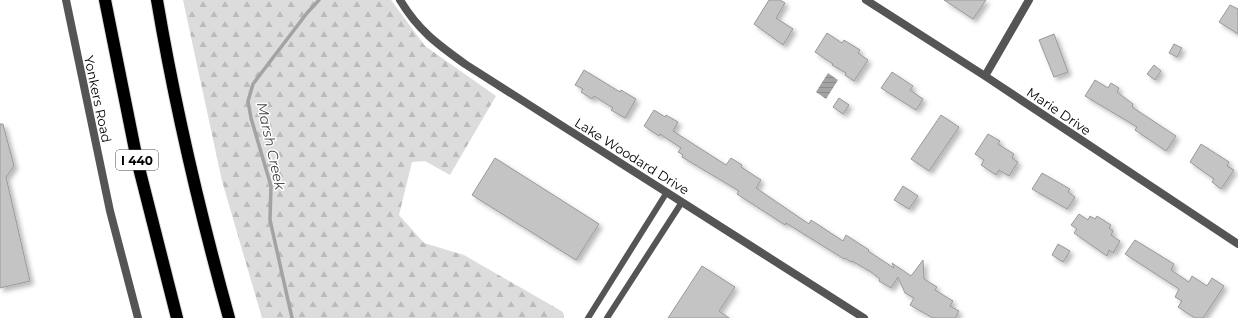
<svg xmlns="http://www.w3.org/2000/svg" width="1238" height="318" font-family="Montserrat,sans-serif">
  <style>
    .forest { fill: url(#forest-firs) }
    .water { fill: url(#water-rules) }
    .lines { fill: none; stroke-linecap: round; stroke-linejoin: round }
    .stream { stroke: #a3a3a3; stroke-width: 3.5 }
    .building { fill: #c4c4c4; stroke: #999; filter: url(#shadow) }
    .motorway-casing { stroke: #dbdbdb; stroke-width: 14 }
    .service { stroke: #555; stroke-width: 6 }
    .minor { stroke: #555; stroke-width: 8 }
    .tertiary { stroke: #555; stroke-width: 8 }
    .motorway { stroke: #000; stroke-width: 12 }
    .labels { text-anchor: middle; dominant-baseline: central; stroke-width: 3; stroke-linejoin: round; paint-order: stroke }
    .shield { fill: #fff; stroke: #4c4c4c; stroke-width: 1 }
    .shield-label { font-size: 12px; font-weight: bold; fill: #000 }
    .street-label { font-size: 13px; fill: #000; stroke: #fff }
    .water-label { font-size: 14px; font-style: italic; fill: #444; stroke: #fff }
  </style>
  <defs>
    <pattern id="forest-firs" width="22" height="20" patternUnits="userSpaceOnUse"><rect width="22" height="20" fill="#dcdcdc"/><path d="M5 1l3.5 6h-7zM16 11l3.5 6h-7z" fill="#bbb"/></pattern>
    <pattern id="water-rules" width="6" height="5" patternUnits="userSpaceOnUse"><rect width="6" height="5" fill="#a3a3a3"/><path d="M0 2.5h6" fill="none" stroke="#8b8b8b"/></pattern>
    <filter id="shadow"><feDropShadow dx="3.5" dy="3.5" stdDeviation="2" flood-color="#0004"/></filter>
  </defs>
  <rect width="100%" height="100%" fill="#fff"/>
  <!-- forest -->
  <path class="forest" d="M 183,0 L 391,0 L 425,46 L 496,96 L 450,175 L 425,161 L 412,162 L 399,215 L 424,243 L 464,255 L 563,312 L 564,318 L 262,318 L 222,181 Z"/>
  <!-- water -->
  <path class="water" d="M 828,73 L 838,80 L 826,99 L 816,92 Z"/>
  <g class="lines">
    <!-- stream -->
    <path class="stream" d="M 292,318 L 270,220 L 271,186 L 251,118 L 248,101 L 253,84 L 307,13 L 319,0"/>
  </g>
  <!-- building -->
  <path class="building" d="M 769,0 L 780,0 L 785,3 L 776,18 L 793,29 L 783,45 L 754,24 Z
    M 944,0 L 986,0 L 973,19 Z
    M 1230,5 L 1238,9 L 1238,34 L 1219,22 Z
    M 827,33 L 842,43 L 844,40 L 860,50 L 858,53 L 868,60 L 854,81 L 845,75 L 846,73 L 832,65 L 833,64 L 815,52 Z
    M 1054,34 L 1068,72 L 1054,77 L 1039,40 Z
    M 1174,44 L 1182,48 L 1177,57 L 1169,53 Z
    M 1154,65 L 1161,71 L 1155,80 L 1147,74 Z
    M 584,70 L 620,92 L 621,90 L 636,99 L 625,118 L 611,110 L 613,108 L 594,96 L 592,99 L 581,92 L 583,89 L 575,85 Z
    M 892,72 L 913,86 L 910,90 L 923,99 L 916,110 L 881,88 Z
    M 1095,80 L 1108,88 L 1111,83 L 1119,88 L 1117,92 L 1133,104 L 1132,107 L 1176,136 L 1166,151 L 1135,130 L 1137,127 L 1085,96 Z
    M 839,98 L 849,105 L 843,114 L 833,107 Z
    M 654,110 L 665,117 L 666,115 L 678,122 L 673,131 L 726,165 L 731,158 L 742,165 L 741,167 L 761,180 L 756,188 L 809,224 L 811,220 L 843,241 L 846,235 L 869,250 L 868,251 L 894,268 L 892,263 L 911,276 L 923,260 L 924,279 L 937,287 L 935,290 L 953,301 L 950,306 L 959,311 L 955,318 L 933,318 L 910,305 L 914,298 L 905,293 L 898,277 L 891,288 L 879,281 L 880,279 L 871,272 L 852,261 L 851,262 L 845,258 L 844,259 L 786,223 L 785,225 L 737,194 L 739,191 L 682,157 L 683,155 L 678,152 L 681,148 L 660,134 L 659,136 L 644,126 Z
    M 941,115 L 959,127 L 929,171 L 911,159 Z
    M 0,124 L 3,124 L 14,166 L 6,177 L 30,281 L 0,288 Z
    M 988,134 L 1000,141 L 998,144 L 1014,154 L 1012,158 L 1018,162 L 1009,176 L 999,170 L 996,175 L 981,165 L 984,160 L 975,154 Z
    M 1201,144 L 1229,162 L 1227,166 L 1234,170 L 1221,189 L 1212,182 L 1214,179 L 1190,162 Z
    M 495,158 L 599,224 L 576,260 L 472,195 Z
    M 1042,173 L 1070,189 L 1068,192 L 1075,197 L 1067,209 L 1032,189 Z
    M 903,186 L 918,196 L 909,209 L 894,200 Z
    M 1079,214 L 1088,220 L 1090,216 L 1095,219 L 1097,216 L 1111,225 L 1109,228 L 1113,231 L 1111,235 L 1120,241 L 1113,253 L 1109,250 L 1107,256 L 1074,233 L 1077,229 L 1071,225 Z
    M 1135,240 L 1174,264 L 1171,270 L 1189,282 L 1192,276 L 1207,286 L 1212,278 L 1224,286 L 1203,318 L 1195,318 L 1178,307 L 1182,301 L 1175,297 L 1179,289 L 1125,254 Z
    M 1058,244 L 1070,251 L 1063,262 L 1052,255 Z
    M 702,266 L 735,287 L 719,311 L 729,318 L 668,318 Z"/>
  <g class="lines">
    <defs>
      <path id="motorway" d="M 105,0 L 137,160 L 177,318
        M 157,0 C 175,107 200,213 229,318"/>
    </defs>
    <!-- motorway casing -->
    <use href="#motorway" class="motorway-casing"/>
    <!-- service -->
    <path class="service" d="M 588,318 L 667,192
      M 607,318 L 682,202"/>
    <!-- minor -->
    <path class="minor" d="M 866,0 L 985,76 L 1238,244
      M 985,76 L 1029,0"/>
    <!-- tertiary -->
    <path class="tertiary" d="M 66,0 L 110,211 L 138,318
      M 400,0 C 418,30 437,44 465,64 L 864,318"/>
    <!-- motorway -->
    <use href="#motorway" class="motorway"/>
  </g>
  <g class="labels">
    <!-- shield labels -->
    <rect class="shield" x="116" y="150" width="42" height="20" rx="3"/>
    <g class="shield-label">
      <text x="137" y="160">I 440</text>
    </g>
    <!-- street labels -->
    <g class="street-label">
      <text transform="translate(98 99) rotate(78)">Yonkers Road</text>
      <text transform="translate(1059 111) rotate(34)">Marie Drive</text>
      <text transform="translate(632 156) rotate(32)">Lake Woodard Drive</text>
    </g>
    <!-- water labels -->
    <g class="water-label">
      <text transform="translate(271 146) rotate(78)">Marsh Creek</text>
    </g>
  </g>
</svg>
